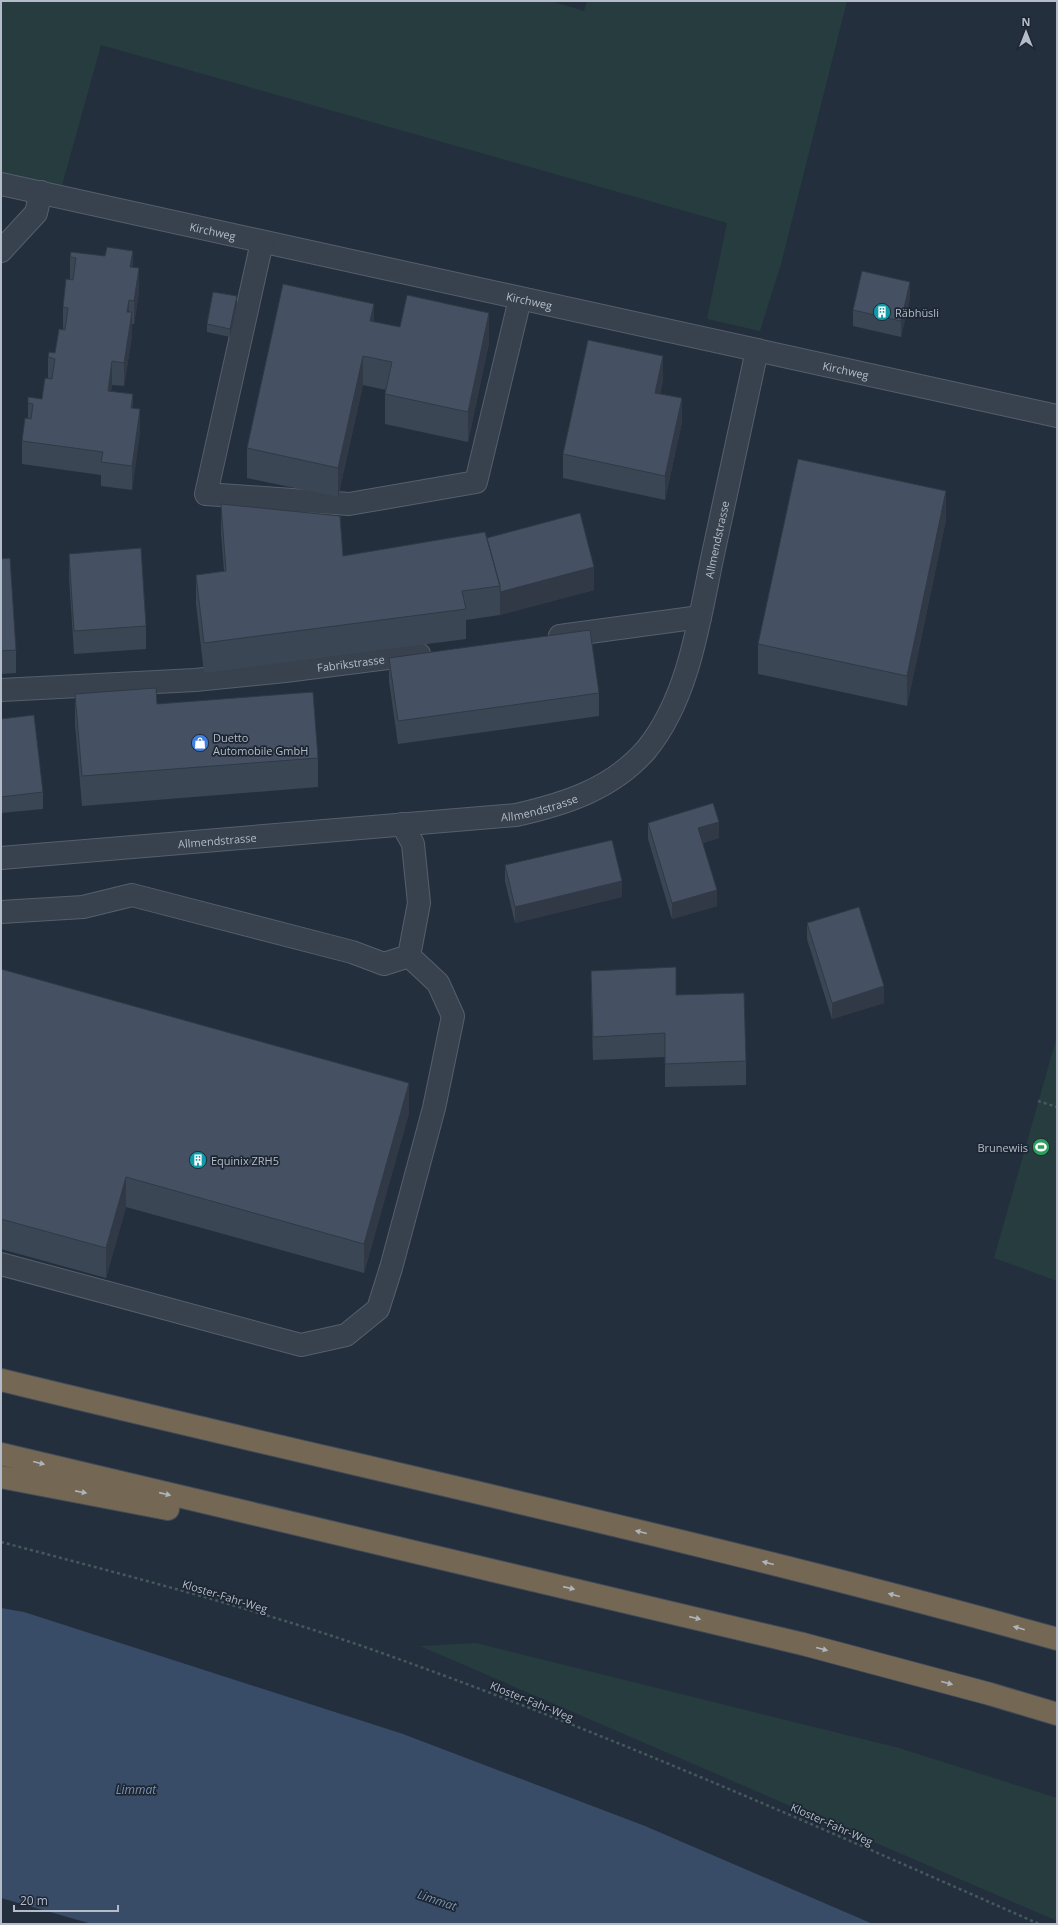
<svg xmlns="http://www.w3.org/2000/svg" width="1058" height="1925" font-family="'Open Sans',sans-serif">
  <style>
    .green { fill: #263c3f }
    .water { fill: #394c67 }
    .lines { fill: none; stroke-linecap: round; stroke-linejoin: round }
    .minor-casing { stroke: #565f6c; stroke-width: 24 }
    .highway-casing { stroke: #434c59; stroke-width: 24 }
    .path { stroke: #44595c; stroke-width: 2.5; stroke-dasharray: 3 3; stroke-linecap: butt }
    .minor { stroke: #38414e; stroke-width: 22 }
    .highway { stroke: #746855; stroke-width: 22 }
    .wall { fill: #3b4654 }
    .shaded-wall { fill: #303945 }
    .building { fill: #455162; stroke: #303945 }
    .oneway { fill: #aeb4bd }
    .labels { text-anchor: middle; dominant-baseline: central; stroke-width: 3.5; stroke-linejoin: round; paint-order: stroke }
    .street-label { font-size: 11px; fill: #b4bcc9; stroke: #1d2633 }
    .poi-label { font-size: 11px; fill: #b4bcc9; stroke: #1d2633; text-anchor: start }
    .water-label { font-size: 12px; font-style: italic; fill: #7c92b1; stroke: #1d2633 }
  </style>
  <rect width="100%" height="100%" fill="#242f3e"/>
  <!-- green -->
  <path class="green" d="M 1,1 L 551,1 L 584,11 L 587,1 L 847,1 L 781,264 L 760,331 L 707,319 L 727,223 L 101,45 L 61,189 L 1,176 Z
    M 1057,1036 L 1057,1281 L 994,1258 Z
    M 476,1643 L 899,1748 L 1057,1798 L 1057,1921 L 420,1646 Z"/>
  <!-- water -->
  <path class="water" d="M 1,1608 L 24,1612 L 403,1734 L 645,1826 L 873,1924 L 92,1924 L 1,1898 Z"/>
  <g class="lines">
    <defs>
      <g id="minor">
        <path id="s1" d="M 1,184 L 1057,416"/>
        <path d="M 262,242 L 206,494 L 349,504 L 476,482 L 520,299"/>
        <path d="M 1,251 L 36,213 L 41,192"/>
        <path d="M 560,636 L 700,617"/>
        <path id="s2" d="M 1,690 L 195,680 L 285,671 L 419,654"/>
        <path id="s3" d="M 1,858 L 516,815 C 565,804 612,789 646,750 C 691,696 700,612 715,545 C 729,480 743,415 757,350"/>
        <path d="M 1,912 L 83,907 L 132,895 L 352,952 L 384,964 L 409,956 L 419,903 L 413,844 L 402,824"/>
        <path d="M 1,1264 L 301,1345 L 346,1335 L 378,1309 L 391,1268 L 434,1108 L 453,1016 L 438,983 L 409,956"/>
      </g>
      <path id="highway" d="M 1,1380 C 353,1466 708,1541 1057,1639
        M 1,1454 L 803,1644 L 990,1694 L 1057,1714
        M 1,1477 L 168,1509"/>
    </defs>
    <!-- minor casing -->
    <use href="#minor" class="minor-casing"/>
    <!-- highway casing -->
    <use href="#highway" class="highway-casing"/>
    <!-- path -->
    <path class="path" d="M 1038,1101 L 1057,1107
      M 1,1542 C 121,1574 242,1605 359,1645 C 591,1726 815,1825 1039,1924"/>
    <!-- minor -->
    <use href="#minor" class="minor"/>
    <!-- highway -->
    <use href="#highway" class="highway"/>
  </g>
  <!-- wall -->
  <path class="wall" d="M 70,257 L 133,268 L 139,292 L 134,324 L 132,324 L 132,336 L 124,386 L 112,385 L 111,391 L 133,408 L 140,432 L 132,490 L 101,486 L 101,475 L 22,464 L 22,441 L 28,418 L 28,403 L 42,399 L 48,378 L 48,357 L 55,353 L 63,330 L 63,307 L 70,279 Z
    M 910,298 L 901,337 L 853,326 L 853,310 Z
    M 237,304 L 230,337 L 207,332 L 207,324 Z
    M 374,322 L 400,327 L 489,343 L 468,442 L 385,424 L 385,394 L 386,390 L 363,385 L 338,497 L 247,478 L 247,448 Z
    M 663,380 L 660,394 L 682,422 L 665,500 L 563,478 L 563,454 Z
    M 221,504 L 343,556 L 487,538 L 594,590 L 500,615 L 466,620 L 466,639 L 204,673 L 196,604 L 196,575 L 224,571 L 221,533 Z
    M 946,520 L 907,706 L 758,674 L 758,644 Z
    M 69,554 L 146,626 L 146,649 L 74,654 L 69,577 Z
    M 1,559 L 16,650 L 16,673 L 1,674 Z
    M 389,658 L 599,693 L 599,716 L 398,744 L 389,681 Z
    M 75,694 L 157,704 L 318,758 L 318,787 L 82,806 L 75,724 Z
    M 1,719 L 43,792 L 43,809 L 1,813 Z
    M 648,823 L 719,838 L 703,843 L 717,906 L 672,919 L 648,839 Z
    M 505,865 L 622,897 L 515,923 L 505,881 Z
    M 807,923 L 884,1003 L 832,1019 L 807,939 Z
    M 1,969 L 409,1113 L 364,1273 L 126,1207 L 106,1278 L 1,1249 Z
    M 591,971 L 676,995 L 746,1061 L 746,1085 L 665,1087 L 665,1057 L 593,1060 L 591,994 Z"/>
  <!-- shaded-wall -->
  <path class="shaded-wall" d="M 133,251 L 133,274 L 130,267 Z
    M 139,268 L 139,292 L 134,324 L 134,301 Z
    M 910,282 L 910,298 L 901,337 L 901,321 Z
    M 237,296 L 237,304 L 230,337 L 230,329 Z
    M 129,300 L 129,323 L 127,312 Z
    M 374,304 L 374,333 L 370,321 Z
    M 132,312 L 132,336 L 124,386 L 124,363 Z
    M 489,313 L 489,343 L 468,442 L 468,412 Z
    M 363,356 L 363,385 L 338,497 L 338,468 Z
    M 663,356 L 663,380 L 655,416 L 655,393 Z
    M 112,361 L 112,385 L 108,414 L 108,391 Z
    M 133,394 L 133,418 L 131,408 Z
    M 682,398 L 682,422 L 665,500 L 665,476 Z
    M 140,409 L 140,432 L 132,490 L 132,466 Z
    M 946,491 L 946,520 L 907,706 L 907,676 Z
    M 594,567 L 594,590 L 500,615 L 500,592 Z
    M 719,822 L 719,838 L 698,844 L 698,828 Z
    M 622,881 L 622,897 L 515,923 L 515,907 Z
    M 717,890 L 717,906 L 672,919 L 672,903 Z
    M 884,986 L 884,1003 L 832,1019 L 832,1003 Z
    M 409,1083 L 409,1113 L 364,1273 L 364,1244 Z
    M 126,1177 L 126,1207 L 106,1278 L 106,1248 Z"/>
  <!-- building -->
  <path class="building" d="M 107,247 L 133,251 L 130,267 L 139,268 L 134,301 L 129,300 L 127,312 L 132,312 L 124,363 L 112,361 L 108,391 L 133,394 L 131,408 L 140,409 L 132,466 L 101,462 L 103,452 L 22,441 L 25,418 L 31,419 L 33,404 L 28,403 L 28,397 L 42,399 L 45,378 L 52,379 L 55,359 L 48,357 L 49,352 L 55,353 L 59,329 L 65,330 L 68,308 L 63,307 L 66,279 L 73,280 L 76,258 L 70,257 L 71,252 L 105,256 Z
    M 862,271 L 910,282 L 901,321 L 853,310 Z
    M 283,284 L 374,304 L 370,321 L 400,327 L 407,295 L 489,313 L 468,412 L 385,394 L 392,362 L 363,356 L 338,468 L 247,448 Z
    M 213,292 L 237,296 L 230,329 L 207,324 Z
    M 588,340 L 663,356 L 655,393 L 682,398 L 665,476 L 563,454 Z
    M 798,459 L 946,491 L 907,676 L 758,644 Z
    M 221,504 L 340,516 L 343,556 L 485,532 L 500,586 L 462,591 L 466,609 L 204,643 L 196,575 L 226,571 Z
    M 580,513 L 594,567 L 500,592 L 500,586 L 487,538 Z
    M 141,548 L 146,626 L 74,631 L 69,554 Z
    M 10,558 L 16,650 L 1,651 L 1,559 Z
    M 590,630 L 599,693 L 398,721 L 389,658 Z
    M 156,688 L 157,704 L 313,692 L 318,758 L 82,776 L 75,694 Z
    M 34,715 L 43,792 L 1,797 L 1,719 Z
    M 713,803 L 719,822 L 698,828 L 717,890 L 672,903 L 648,823 Z
    M 612,840 L 622,881 L 515,907 L 505,865 Z
    M 859,907 L 884,986 L 832,1003 L 807,923 Z
    M 676,967 L 676,995 L 744,993 L 746,1061 L 665,1064 L 665,1033 L 593,1037 L 591,971 Z
    M 1,969 L 409,1083 L 364,1244 L 126,1177 L 106,1248 L 1,1219 Z"/>
  <!-- one-way arrows -->
  <defs><path id="oneway-solid" d="M-6-.8H1V-3.2L6.5 0L1 3.2V.8H-6Z"/></defs>
  <g class="oneway">
    <use href="#oneway-solid" transform="translate(39 1463) rotate(14)"/>
    <use href="#oneway-solid" transform="translate(81 1492) rotate(11)"/>
    <use href="#oneway-solid" transform="translate(165 1494) rotate(13)"/>
    <use href="#oneway-solid" transform="translate(641 1532) rotate(-166)"/>
    <use href="#oneway-solid" transform="translate(768 1563) rotate(-166)"/>
    <use href="#oneway-solid" transform="translate(569 1588) rotate(13)"/>
    <use href="#oneway-solid" transform="translate(894 1595) rotate(-165)"/>
    <use href="#oneway-solid" transform="translate(695 1618) rotate(13)"/>
    <use href="#oneway-solid" transform="translate(1019 1628) rotate(-164)"/>
    <use href="#oneway-solid" transform="translate(822 1649) rotate(15)"/>
    <use href="#oneway-solid" transform="translate(947 1683) rotate(15)"/>
  </g>
  <!-- icons -->
  <defs>
    <symbol id="building-disc" viewBox="-11 -11 22 22"><circle r="9.5" fill="#0f9aa8" stroke="#1d2633"/><path d="M-4-6H4V6H1V3H-1V6H-4ZM-2.5-4.3h1.7v1.8h-1.7ZM.8-4.3h1.7v1.8H.8ZM-2.5-1h1.7V.8h-1.7ZM.8-1h1.7V.8H.8Z" fill="#fff"/></symbol>
    <symbol id="shop-disc" viewBox="-11 -11 22 22"><circle r="9.5" fill="#3f7fe0" stroke="#1d2633"/><path d="M-5-2.5h2.3a2.7 3.5 0 0 1 5.4 0H5L5.5 6h-11ZM-1.5-2.5h3a1.5 2.3 0 0 0-3 0Z" fill="#fff"/></symbol>
    <symbol id="stadium-disc" viewBox="-11 -11 22 22"><circle r="9.5" fill="#2e9e5b" stroke="#1d2633"/><path d="M0-5a6.5 5 0 1 0 0 10a6.5 5 0 1 0 0-10ZM-3.5-1.8h7v3.6h-7Z" fill="#fff"/></symbol>
  </defs>
  <g fill-rule="evenodd">
    <use href="#building-disc" x="872" y="302" width="20" height="20"/>
    <use href="#shop-disc" x="190" y="733" width="20" height="20"/>
    <use href="#stadium-disc" x="1031" y="1137" width="20" height="20"/>
    <use href="#building-disc" x="188" y="1150" width="20" height="20"/>
  </g>
  <g class="labels">
    <!-- street labels -->
    <g class="street-label">
      <text stroke="none"><textPath href="#s1" startOffset="217">Kirchweg</textPath></text>
      <text stroke="none"><textPath href="#s1" startOffset="541">Kirchweg</textPath></text>
      <text stroke="none"><textPath href="#s1" startOffset="865">Kirchweg</textPath></text>
      <text stroke="none"><textPath href="#s3" startOffset="889">Allmendstrasse</textPath></text>
      <text stroke="none"><textPath href="#s2" startOffset="351">Fabrikstrasse</textPath></text>
      <text stroke="none"><textPath href="#s3" startOffset="541">Allmendstrasse</textPath></text>
      <text stroke="none"><textPath href="#s3" startOffset="217">Allmendstrasse</textPath></text>
      <text transform="translate(225 1596) rotate(17)">Kloster-Fahr-Weg</text>
      <text transform="translate(532 1701) rotate(22)">Kloster-Fahr-Weg</text>
      <text transform="translate(832 1824) rotate(24)">Kloster-Fahr-Weg</text>
    </g>
    <!-- poi labels -->
    <g class="poi-label">
      <text x="895" y="312">Räbhüsli</text>
      <text x="213" y="737">Duetto<tspan x="213" dy="13">Automobile GmbH</tspan></text>
      <text x="1028" y="1147" text-anchor="end">Brunewiis</text>
      <text x="211" y="1160">Equinix ZRH5</text>
    </g>
    <!-- water labels -->
    <g class="water-label">
      <text x="136" y="1789">Limmat</text>
      <text transform="translate(437 1900) rotate(19)">Limmat</text>
    </g>
  </g>
  <!-- border -->
  <rect width="1058" height="1925" fill="none" stroke="#b4bcc9" stroke-width="4"/>
  <!-- north arrow -->
  <g transform="translate(1026 32)" stroke="#1d2633" stroke-width="3" paint-order="stroke">
  <path d="M0-3L7 15L0 10L-7 15Z" fill="#b4bcc9"/>
  <text y="-6" font-size="11" font-weight="bold" text-anchor="middle" fill="#b4bcc9">N</text>
  </g>
  <!-- scale -->
  <path d="M14 1905v6h104v-6" fill="none" stroke="#b4bcc9" stroke-width="2"/>
  <text x="20" y="1905" font-size="12" fill="#b4bcc9" stroke="#1d2633" stroke-width="3" paint-order="stroke">20 m</text>
</svg>
